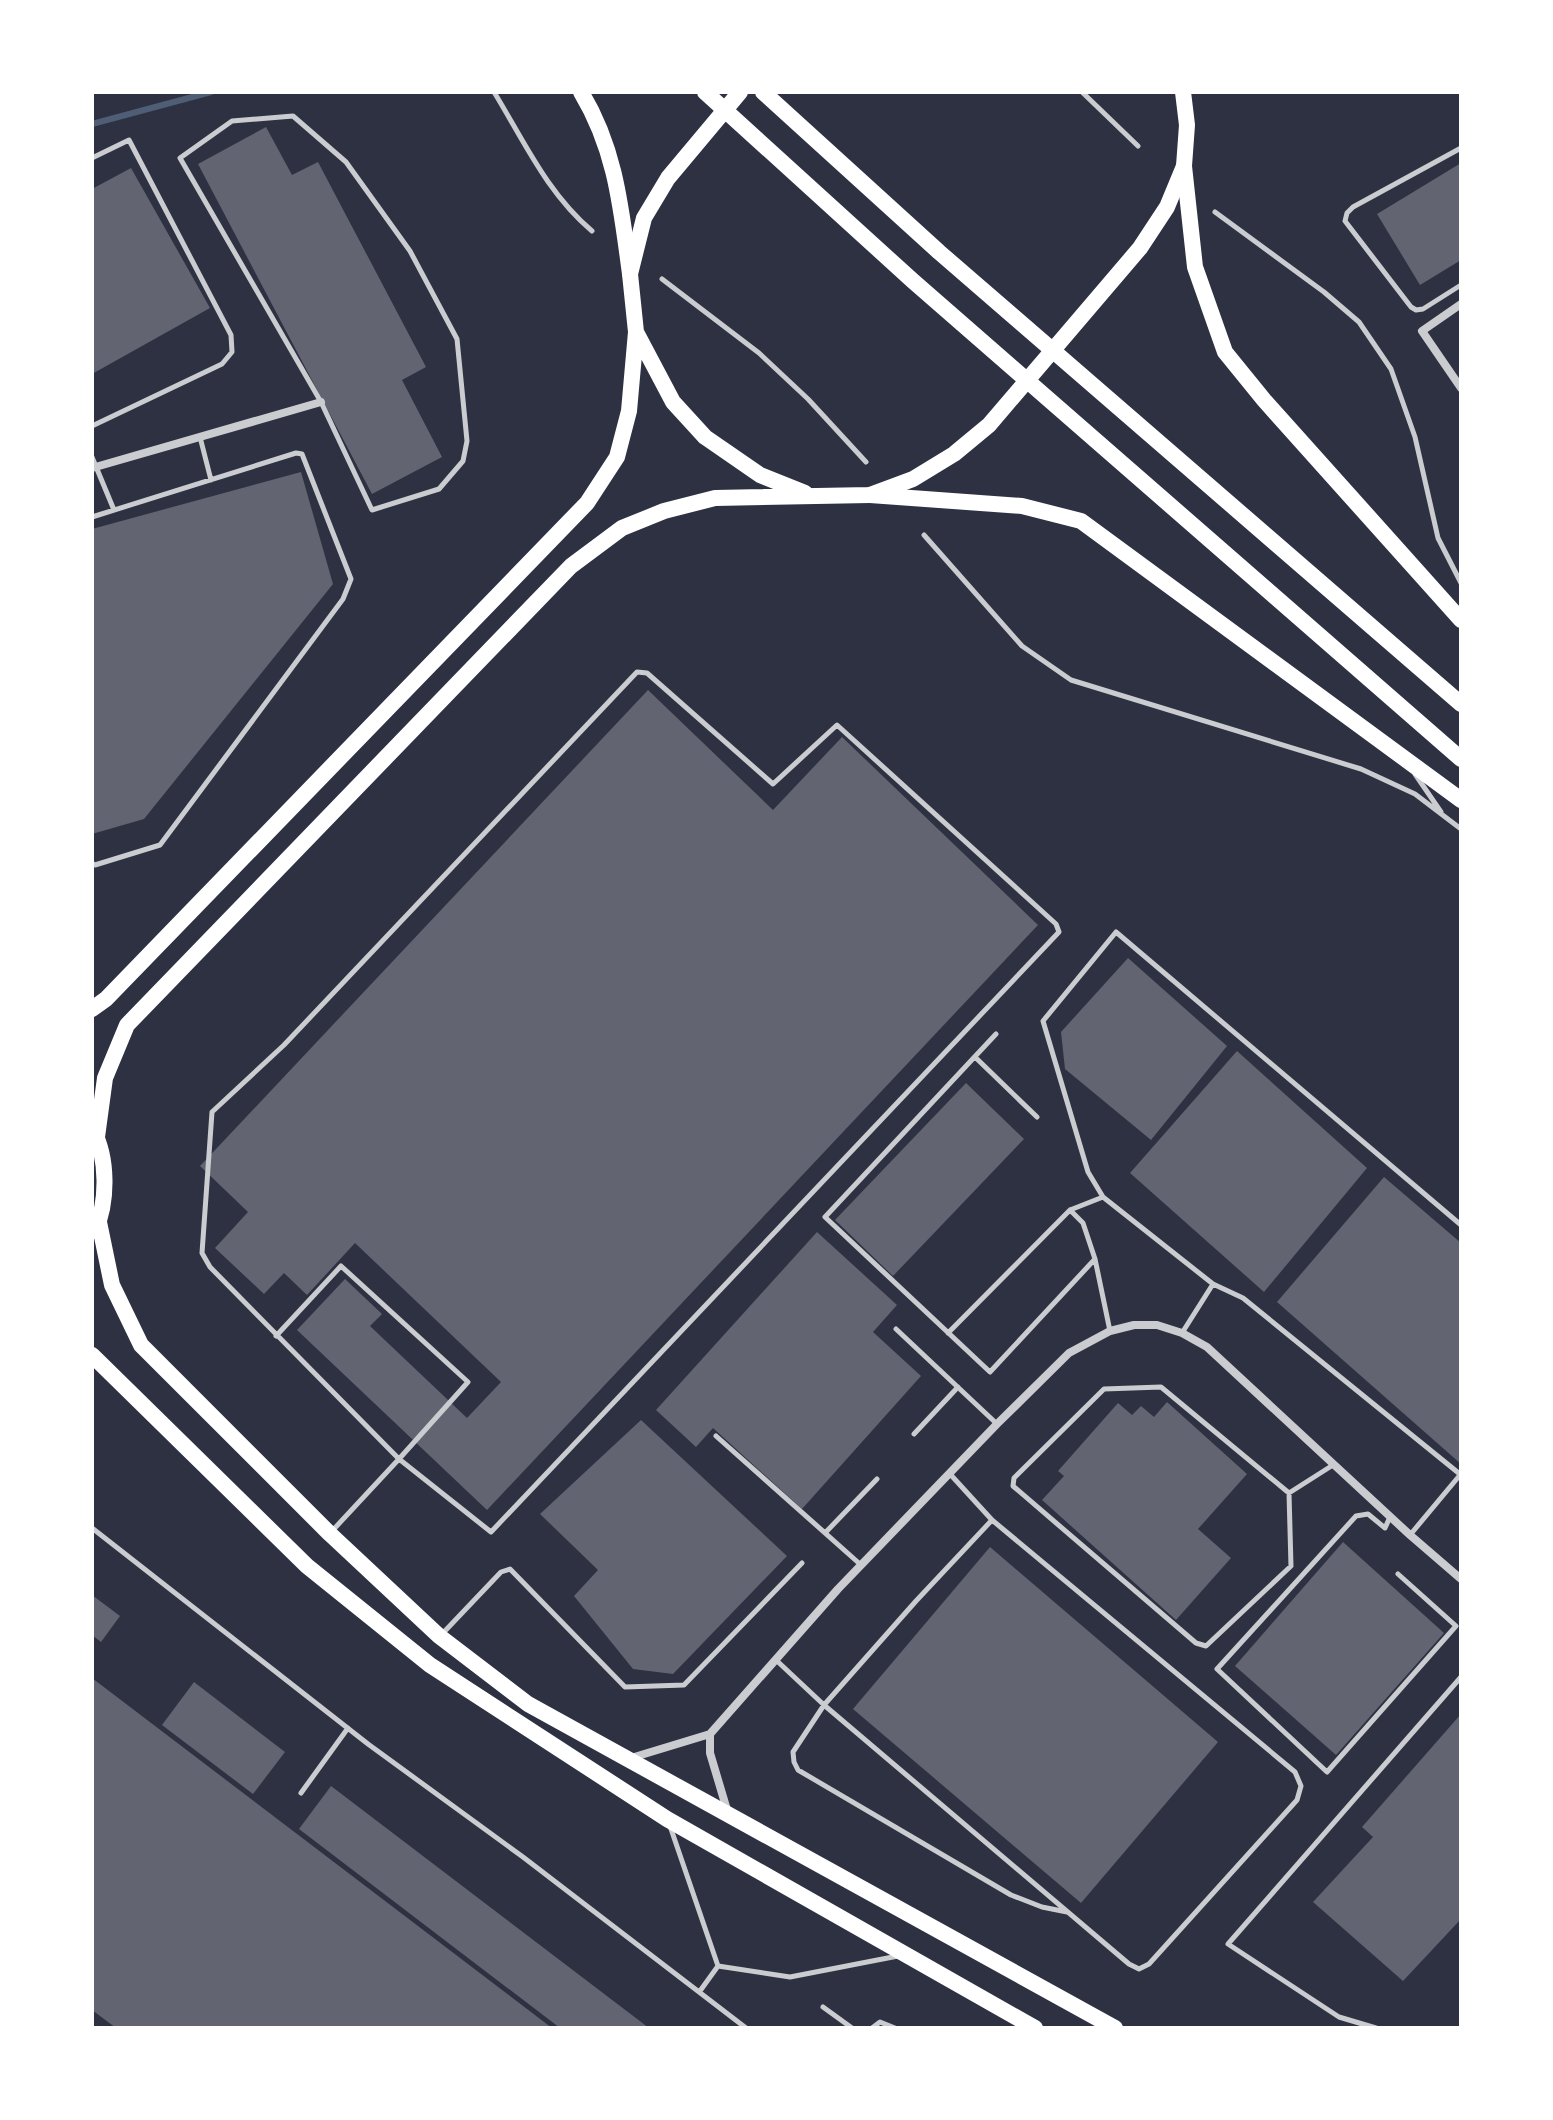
<svg xmlns="http://www.w3.org/2000/svg" width="1553" height="2120" font-family="'Titillium Web',sans-serif">
  <style>
    .lines { fill: none; stroke-linecap: round; stroke-linejoin: round }
    .stream { stroke: #4f5d75; stroke-width: 6 }
    .building { fill: #626471 }
    .service { stroke: #caccd0; stroke-width: 5 }
    .minor { stroke: #caccd0; stroke-width: 8 }
    .primary { stroke: #fff; stroke-width: 16 }
    .trunk { stroke: #fff; stroke-width: 16 }
  </style>
  <rect width="100%" height="100%" fill="#2d3142"/>
  <g class="lines">
    <!-- stream -->
    <path class="stream" d="M 92,124 L 211,92"/>
  </g>
  <!-- building -->
  <path class="building" d="M 266,127 L 292,175 L 318,162 L 426,367 L 402,380 L 442,457 L 372,494 L 198,164 Z
    M 1461,163 L 1461,260 L 1420,285 L 1377,214 Z
    M 131,168 L 210,308 L 92,374 L 92,189 Z
    M 301,472 L 333,584 L 144,819 L 92,834 L 92,529 Z
    M 648,690 L 773,810 L 842,737 L 1038,925 L 487,1510 L 297,1330 L 345,1279 L 382,1314 L 370,1326 L 467,1418 L 501,1382 L 355,1243 L 307,1295 L 284,1273 L 264,1294 L 215,1248 L 248,1212 L 200,1166 Z
    M 1128,958 L 1227,1046 L 1151,1140 L 1065,1069 L 1061,1032 Z
    M 1237,1051 L 1367,1168 L 1264,1292 L 1130,1173 Z
    M 966,1083 L 1024,1139 L 893,1276 L 835,1220 Z
    M 1384,1177 L 1461,1243 L 1461,1464 L 1277,1302 Z
    M 817,1232 L 897,1305 L 873,1332 L 921,1376 L 802,1509 L 713,1428 L 696,1447 L 656,1410 Z
    M 1167,1402 L 1247,1474 L 1198,1529 L 1231,1558 L 1176,1620 L 1042,1500 L 1064,1476 L 1058,1471 L 1118,1403 L 1132,1415 L 1141,1406 L 1154,1417 Z
    M 641,1420 L 787,1556 L 673,1674 L 633,1669 L 574,1596 L 598,1570 L 540,1514 Z
    M 1343,1542 L 1444,1633 L 1336,1755 L 1235,1666 Z
    M 990,1547 L 1218,1742 L 1081,1903 L 853,1709 Z
    M 92,1595 L 120,1616 L 101,1642 L 92,1635 Z
    M 92,1678 L 552,2028 L 116,2028 L 92,2010 Z
    M 194,1682 L 285,1752 L 253,1794 L 162,1725 Z
    M 1461,1714 L 1461,1919 L 1403,1981 L 1313,1902 L 1373,1837 L 1362,1827 Z
    M 331,1786 L 649,2028 L 560,2028 L 299,1829 Z"/>
  <g class="lines">
    <!-- service -->
    <path class="service" d="M 494,92 C 524,141 547,193 592,231
      M 1082,92 L 1138,146
      M 293,116 L 346,162 L 410,251 L 457,339 L 467,441 L 463,461 L 439,489 L 372,510 L 321,402 L 180,158 L 232,121 Z
      M 1461,148 L 1353,207 L 1347,213 L 1345,221 L 1411,307 L 1416,310 L 1423,309 L 1461,285
      M 92,158 L 129,140 L 231,335 L 232,352 L 222,364 L 92,426
      M 1215,212 L 1324,292 L 1359,322 L 1391,369 L 1415,437 L 1438,538 L 1461,583
      M 662,279 L 759,353 L 808,399 L 866,462
      M 200,437 L 211,480
      M 92,457 L 114,510
      M 92,517 L 296,453 L 302,454 L 351,579 L 343,599 L 160,845 L 95,865 L 92,863
      M 924,535 L 1022,646 L 1071,680 L 1361,769 L 1415,794 L 1461,829
      M 1415,774 L 1441,812
      M 996,1034 L 825,1217 L 990,1372 L 1095,1259
      M 975,1057 L 1037,1117
      M 1070,1210 L 1103,1197
      M 1461,1225 L 1116,932 L 1043,1021 L 1088,1172 L 1103,1197 L 1213,1284 L 1243,1298 L 1461,1475
      M 896,1329 L 997,1424
      M 948,1333 L 1070,1210 L 1083,1223 L 1095,1259 L 1110,1331
      M 1182,1333 L 1213,1284
      M 276,1336 L 341,1266 L 468,1382 L 399,1459 L 491,1532 L 1059,932 L 1056,924 L 837,725 L 773,784 L 647,673 L 637,672 L 284,1045 L 212,1112 L 202,1253 L 210,1267 L 399,1459 L 333,1530
      M 914,1434 L 958,1387
      M 716,1436 L 861,1565
      M 1289,1493 L 1291,1566 L 1206,1646 L 1196,1643 L 1013,1486 L 1014,1478 L 1104,1389 L 1161,1387 L 1289,1493 L 1333,1465
      M 1390,1517 L 1385,1528 L 1368,1514 L 1356,1516 L 1217,1669 L 1327,1772 L 1456,1626 L 1398,1574
      M 992,1520 L 916,1601 L 824,1705 L 793,1752 L 794,1762 L 798,1770 L 1011,1895 L 1042,1907 L 1067,1912
      M 92,1528 L 368,1744 L 523,1857 L 746,2028
      M 825,1533 L 877,1479
      M 1410,1535 L 1460,1475
      M 443,1633 L 501,1572 L 510,1569 L 625,1687 L 684,1685 L 802,1563
      M 776,1660 L 824,1705 L 1129,1964 L 1139,1969 L 1149,1964 L 1297,1800 L 1301,1786 L 1295,1772 L 992,1520 L 950,1474
      M 301,1793 L 348,1728
      M 670,1826 L 718,1966 L 790,1977 L 898,1956
      M 700,1991 L 718,1966
      M 823,2007 L 852,2028
      M 872,2028 L 880,2022 L 895,2028
      M 1376,2028 L 1339,2017 L 1228,1944 L 1461,1677"/>
    <!-- minor -->
    <path class="minor" d="M 1461,304 L 1422,331 L 1461,388
      M 92,468 L 321,402
      M 710,1734 L 710,1753 L 727,1810
      M 631,1758 L 710,1734 L 838,1589 L 997,1424 L 1069,1353 L 1110,1331 L 1134,1325 L 1157,1325 L 1182,1333 L 1207,1347 L 1410,1535 L 1461,1579"/>
    <!-- primary -->
    <path class="primary" d="M 740,92 L 668,178 L 644,218 L 630,274 L 636,332 L 673,402 L 705,437 L 760,475 L 805,493
      M 92,1009 L 106,999 L 587,503 L 617,457 L 629,411 L 636,332
      M 93,1130 C 108,1158 108,1202 95,1231
      M 97,1137 L 105,1078 L 127,1025 L 571,566 L 622,528 L 664,511 L 715,498 L 870,495 L 913,479 L 954,454 L 989,425 L 1140,248 L 1167,207 L 1184,166 L 1187,125 L 1183,92
      M 99,1222 L 112,1285 L 141,1345 L 330,1534 L 439,1636 L 528,1704 L 1115,2028
      M 92,1355 L 307,1566 L 430,1665 L 667,1819 L 1035,2028"/>
    <!-- trunk -->
    <path class="trunk" d="M 581,92 C 616,150 621,208 630,274
      M 705,92 L 913,281 L 1461,759
      M 763,92 L 939,252 L 1461,704
      M 1184,166 L 1195,267 L 1225,352 L 1264,400 L 1461,620
      M 870,495 L 1022,506 L 1081,521 L 1461,800"/>
  </g>
  <!-- border -->
  <rect width="1553" height="2120" fill="none" stroke="#ffffff" stroke-width="188"/>
</svg>
